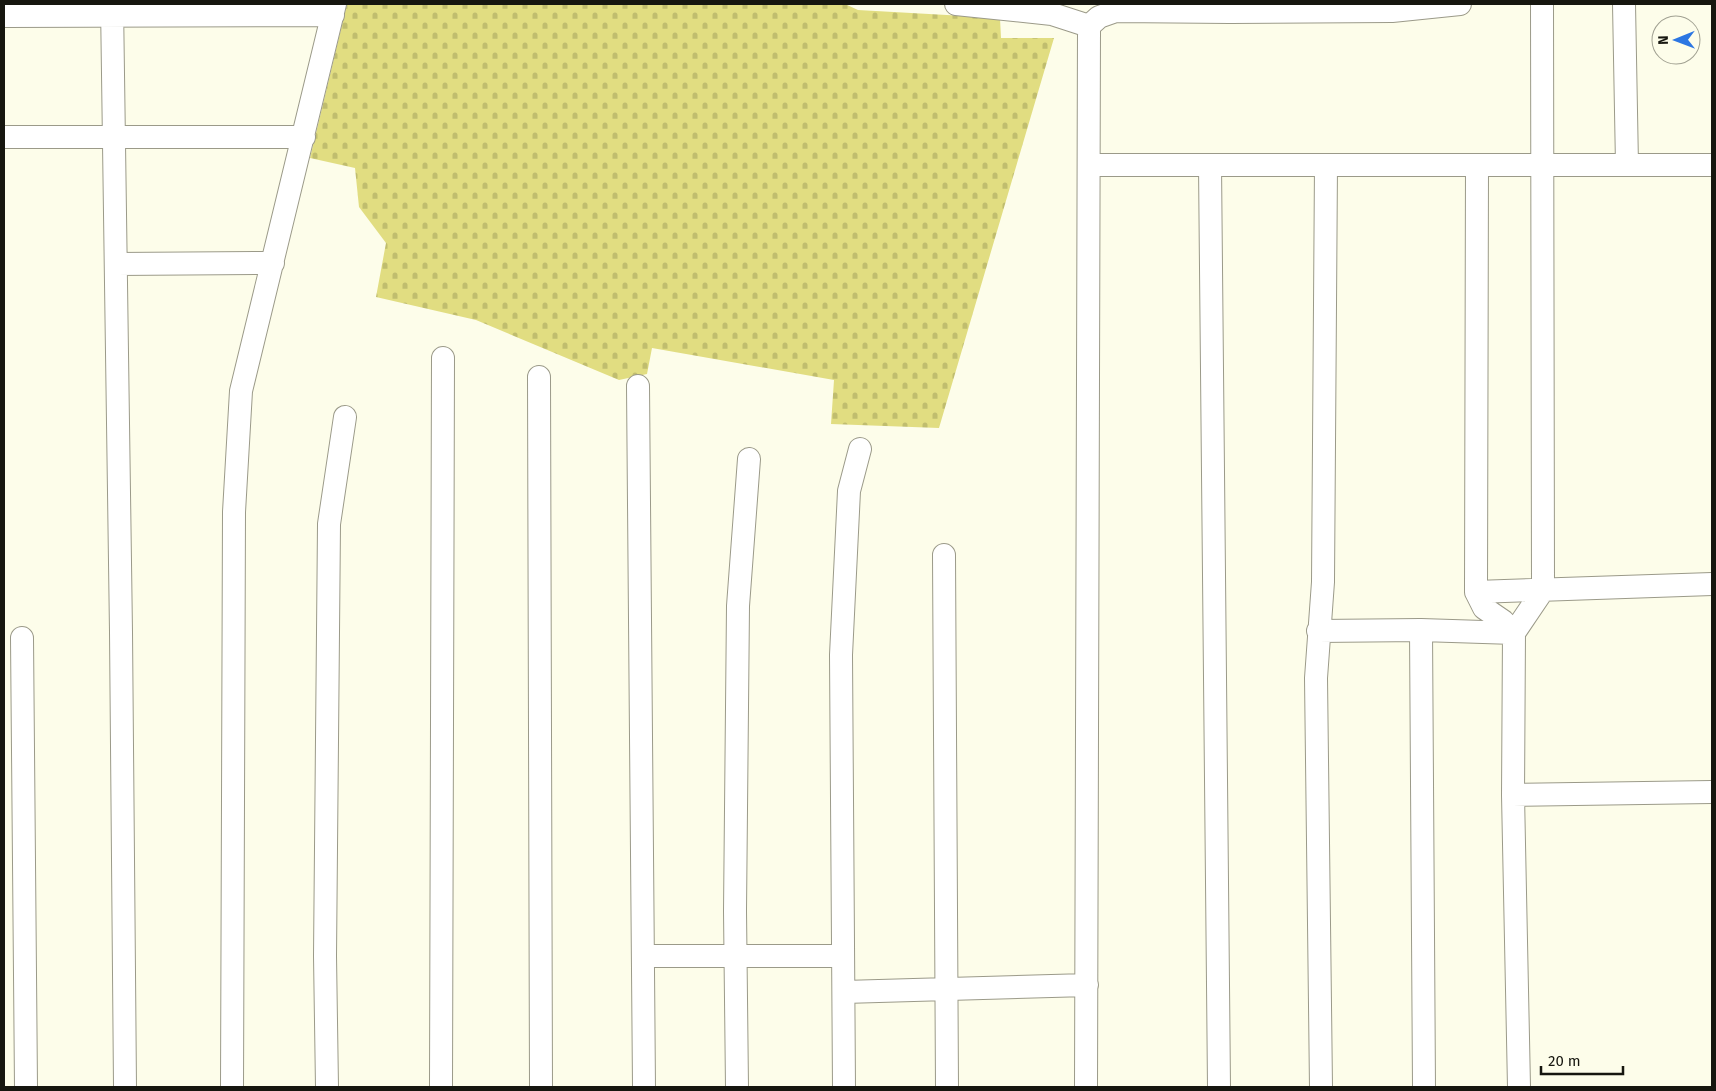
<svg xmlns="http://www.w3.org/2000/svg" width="1716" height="1091" font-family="'Fira Sans',sans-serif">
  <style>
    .cemetery { fill: url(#cemetery-stones) }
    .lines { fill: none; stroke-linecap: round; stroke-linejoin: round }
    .minor-casing { stroke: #9b9a89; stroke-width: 24 }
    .minor { stroke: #fff; stroke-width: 22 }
  </style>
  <defs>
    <pattern id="cemetery-stones" width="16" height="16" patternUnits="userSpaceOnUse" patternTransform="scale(1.25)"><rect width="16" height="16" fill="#e1dd81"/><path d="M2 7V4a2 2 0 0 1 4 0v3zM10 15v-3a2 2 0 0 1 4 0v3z" fill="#c0bd6e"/></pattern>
  </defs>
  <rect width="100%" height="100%" fill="#fdfdea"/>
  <!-- cemetery -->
  <path class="cemetery" d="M 347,4 L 845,4 L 858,10 L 1000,18 L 1001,38 L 1054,38 L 939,428 L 831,424 L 834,380 L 652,348 L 647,374 L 619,380 L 476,320 L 376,297 L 386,243 L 359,207 L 355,168 L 310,158 Z"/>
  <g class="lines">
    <defs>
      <path id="minor" d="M 112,4 L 121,632 L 125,1087
        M 956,4 L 1052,14 L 1089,26
        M 1624,4 L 1627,165
        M 1116,11 L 1230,12 L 1392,11 L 1460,4
        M 4,16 L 333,15
        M 4,137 L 304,137
        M 1089,165 L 1712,165
        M 1210,165 L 1219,1087
        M 1477,165 L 1476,592 L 1484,608 L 1503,621 L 1514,633 L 1513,795 L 1519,1087
        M 116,264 L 273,263
        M 539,377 L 541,1087
        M 638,386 L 644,1087
        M 944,555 L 947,1087
        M 1476,592 L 1712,584
        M 1421,630 L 1424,1087
        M 1318,631 L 1421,630 L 1514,633 L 1543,590 L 1542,4
        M 22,638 L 26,1087
        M 1513,795 L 1712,792
        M 643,956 L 843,956
        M 844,992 L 1087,985
        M 232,1087 L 234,512 L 241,391 L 335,4
        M 327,1087 L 325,956 L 329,524 L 345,417
        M 441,1087 L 443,358
        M 737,1087 L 735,911 L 738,606 L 749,459
        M 844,1087 L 841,655 L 849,491 L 860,449
        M 1086,1087 L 1089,26 L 1099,17 L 1116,11 L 1124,4
        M 1321,1087 L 1316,678 L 1323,582 L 1326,165"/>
    </defs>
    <!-- minor casing -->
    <use href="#minor" class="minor-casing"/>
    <!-- minor -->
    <use href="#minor" class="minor"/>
  </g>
  <!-- border -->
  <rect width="1716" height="1091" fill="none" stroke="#16160f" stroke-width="10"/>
  <!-- north arrow -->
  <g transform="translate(1676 40) rotate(269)"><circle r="24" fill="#fdfdea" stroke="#a1a192"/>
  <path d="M0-4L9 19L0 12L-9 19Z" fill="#2c76e2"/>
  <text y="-8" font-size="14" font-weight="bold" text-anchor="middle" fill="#16160f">N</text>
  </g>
  <!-- scale -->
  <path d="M1541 1066v8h82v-8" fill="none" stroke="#16160f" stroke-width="2.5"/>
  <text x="1548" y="1066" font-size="15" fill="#16160f" stroke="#fdfdea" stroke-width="4" paint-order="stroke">20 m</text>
</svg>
